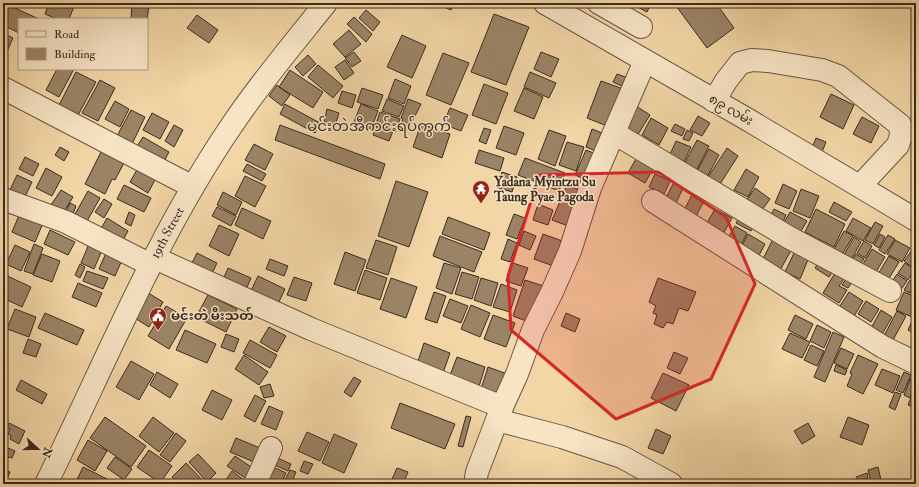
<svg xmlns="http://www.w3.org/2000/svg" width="919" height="487" font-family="'IM FELL Double Pica','Noto Sans Myanmar',serif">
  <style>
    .building { fill: #9b8466; stroke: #3c2b21 }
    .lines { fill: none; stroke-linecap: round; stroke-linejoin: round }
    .minor-casing { stroke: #6a5642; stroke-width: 24 }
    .minor { stroke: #f7e4c5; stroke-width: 22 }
    .marked { fill: #d62828; fill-opacity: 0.2; stroke: #d62828; stroke-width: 3; stroke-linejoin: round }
    .labels { text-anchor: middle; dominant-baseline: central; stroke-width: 3; stroke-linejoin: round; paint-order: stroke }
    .street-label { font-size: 13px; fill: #3c2b21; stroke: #f7e4c5 }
    .poi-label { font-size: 13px; font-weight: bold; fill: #3c2b21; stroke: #f7e4c5; text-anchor: start }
    .quarter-label { font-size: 15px; fill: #3c2b21; stroke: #f7e4c5 }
  </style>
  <rect width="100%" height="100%" fill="#f2d6a6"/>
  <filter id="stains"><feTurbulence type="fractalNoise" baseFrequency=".005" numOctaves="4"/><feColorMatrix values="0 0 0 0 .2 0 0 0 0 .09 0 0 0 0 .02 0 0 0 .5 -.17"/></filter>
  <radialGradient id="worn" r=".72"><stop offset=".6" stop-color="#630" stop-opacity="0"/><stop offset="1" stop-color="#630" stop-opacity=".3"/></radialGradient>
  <!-- building -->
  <path class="building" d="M 3,3 L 4,3 L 39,19 L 19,19 L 19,33 L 3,25 Z
    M 49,3 L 72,3 L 75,4 L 69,19 L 57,19 L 45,14 Z
    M 132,3 L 149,3 L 147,22 L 147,19 L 131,19 Z
    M 441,3 L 454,3 L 451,10 L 440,5 Z
    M 630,3 L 651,3 L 647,12 Z
    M 674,3 L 716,3 L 734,28 L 707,48 Z
    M 366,10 L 380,22 L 373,31 L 359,18 Z
    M 494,14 L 529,27 L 506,85 L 471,72 Z
    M 197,15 L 218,30 L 209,43 L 187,28 Z
    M 354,17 L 372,34 L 366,42 L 347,24 Z
    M 349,30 L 361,44 L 345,57 L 333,44 Z
    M 3,33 L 13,38 L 3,60 Z
    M 402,35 L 426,46 L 412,78 L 387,67 Z
    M 354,52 L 361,61 L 352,67 L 345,58 Z
    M 541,52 L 559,59 L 551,77 L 534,69 Z
    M 443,53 L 469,63 L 451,105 L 426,95 Z
    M 308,55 L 316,64 L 303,76 L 295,67 Z
    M 345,60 L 354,73 L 344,80 L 335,67 Z
    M 318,65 L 343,86 L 333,98 L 308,77 Z
    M 57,69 L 74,69 L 59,97 L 46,90 Z
    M 290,70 L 323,92 L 313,108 L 279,87 Z
    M 76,72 L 96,82 L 77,117 L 58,107 Z
    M 530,72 L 556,83 L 549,98 L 524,87 Z
    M 617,74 L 628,78 L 624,87 L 613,82 Z
    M 395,79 L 411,86 L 404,104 L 388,98 Z
    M 100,80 L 115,88 L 98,121 L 82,113 Z
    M 601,81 L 626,90 L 612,128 L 587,118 Z
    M 484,84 L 508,93 L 496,124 L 472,115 Z
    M 277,85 L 290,95 L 282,106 L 269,96 Z
    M 362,88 L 383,95 L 378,109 L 357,102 Z
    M 524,88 L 543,97 L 534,119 L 514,111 Z
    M 342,91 L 356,95 L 352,108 L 338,103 Z
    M 831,94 L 854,105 L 843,129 L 820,117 Z
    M 387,99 L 404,106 L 399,117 L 382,111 Z
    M 408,99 L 421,104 L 408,130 L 400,127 L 403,119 L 401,118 Z
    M 115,101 L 129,109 L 120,127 L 105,119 Z
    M 285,104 L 320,123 L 315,133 L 280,114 Z
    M 361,104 L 378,111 L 371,129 L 354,122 Z
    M 633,104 L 650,115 L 632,144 L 615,133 Z
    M 450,108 L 468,115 L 461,131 L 443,124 Z
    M 327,109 L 339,113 L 335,126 L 324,123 Z
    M 131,110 L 145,117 L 132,144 L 117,136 Z
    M 380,112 L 400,119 L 396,132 L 376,124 Z
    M 152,113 L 169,122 L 160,139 L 143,130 Z
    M 698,116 L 710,123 L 702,136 L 690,130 Z
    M 862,117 L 879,126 L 871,143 L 853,134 Z
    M 651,118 L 668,128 L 659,145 L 642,135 Z
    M 421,124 L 450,134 L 442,158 L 413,147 Z
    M 675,124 L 685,129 L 682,136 L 671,131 Z
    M 174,125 L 183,130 L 174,147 L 165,141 Z
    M 280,125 L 385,164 L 380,179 L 275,140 Z
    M 377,126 L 393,131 L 389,141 L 373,135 Z
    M 504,126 L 524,133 L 516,155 L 496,148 Z
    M 484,128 L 491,130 L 486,144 L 479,141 Z
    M 592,129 L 607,135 L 601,153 L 586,147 Z
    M 549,130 L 566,136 L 555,166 L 538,159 Z
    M 687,130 L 693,133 L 689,141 L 683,139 Z
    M 143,137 L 169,152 L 161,167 L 134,151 Z
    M 816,138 L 826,142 L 822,152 L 812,148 Z
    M 697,140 L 709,146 L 693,177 L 681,170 Z
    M 676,141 L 691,147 L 681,168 L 667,161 Z
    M 567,142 L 584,147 L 576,171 L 559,165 Z
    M 254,144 L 273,154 L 265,170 L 245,160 Z
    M 60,147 L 69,152 L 64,161 L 55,155 Z
    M 103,148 L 126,159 L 115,180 L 112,179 L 105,194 L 85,184 Z
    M 727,148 L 738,156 L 720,184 L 708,177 Z
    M 709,149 L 719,155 L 707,177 L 697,171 Z
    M 479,150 L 504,158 L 500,171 L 475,163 Z
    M 586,150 L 601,156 L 590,181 L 575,175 Z
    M 25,157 L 39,164 L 33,176 L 19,169 Z
    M 637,157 L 654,167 L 645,183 L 628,173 Z
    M 525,158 L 565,173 L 559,191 L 518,175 Z
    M 247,164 L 266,174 L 262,181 L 243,171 Z
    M 46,168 L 62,177 L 52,196 L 36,188 Z
    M 138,168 L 156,178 L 148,193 L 130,182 Z
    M 746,169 L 759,177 L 748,197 L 734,190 Z
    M 502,172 L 517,177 L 512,192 L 496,187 Z
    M 655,174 L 670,181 L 664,194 L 649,187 Z
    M 17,175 L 32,182 L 23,201 L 8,194 Z
    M 245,176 L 266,186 L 255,207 L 235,196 Z
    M 676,178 L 686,182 L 676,203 L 666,198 Z
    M 396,181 L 428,192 L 409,247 L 378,236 Z
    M 783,184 L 797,191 L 789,209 L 775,203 Z
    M 124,185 L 151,198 L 144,212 L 117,199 Z
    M 567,185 L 585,192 L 571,227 L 552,220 Z
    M 755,188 L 770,199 L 757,217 L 742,207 Z
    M 801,189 L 819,196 L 810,218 L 793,211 Z
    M 61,190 L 73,197 L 62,215 L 49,208 Z
    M 88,191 L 100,198 L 86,223 L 74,216 Z
    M 223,192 L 242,202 L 236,215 L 217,205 Z
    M 693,193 L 705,199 L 693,222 L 681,216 Z
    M 104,199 L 112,204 L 104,218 L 95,212 Z
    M 834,202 L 852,212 L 846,221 L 829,212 Z
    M 70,203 L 76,206 L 73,214 L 66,211 Z
    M 538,204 L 553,210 L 548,225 L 533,220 Z
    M 217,207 L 236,216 L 231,226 L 212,216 Z
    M 242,208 L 271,221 L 263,239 L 235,225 Z
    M 715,209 L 732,218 L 721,238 L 704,228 Z
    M 774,209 L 786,215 L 780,229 L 767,223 Z
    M 816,209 L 845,224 L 834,247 L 805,232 Z
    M 129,212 L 135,215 L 131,226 L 125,223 Z
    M 790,212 L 807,221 L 801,231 L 812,237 L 808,245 L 780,230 Z
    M 20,213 L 43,223 L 35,242 L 12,232 Z
    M 514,214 L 525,218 L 517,239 L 506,235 Z
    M 741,214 L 756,223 L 751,231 L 736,223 Z
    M 448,217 L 490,233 L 484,250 L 442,234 Z
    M 107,218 L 128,231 L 119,247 L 98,234 Z
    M 853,218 L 871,228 L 863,241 L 846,231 Z
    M 875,222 L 883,226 L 873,244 L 865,240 Z
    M 219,225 L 239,234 L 229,256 L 209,246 Z
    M 735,226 L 747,233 L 740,247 L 727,240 Z
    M 50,230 L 75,242 L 68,255 L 44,244 Z
    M 524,231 L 536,236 L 530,250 L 519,245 Z
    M 844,231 L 853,236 L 840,258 L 832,253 Z
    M 543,234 L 565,242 L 556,267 L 534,259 Z
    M 748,234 L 765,244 L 756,261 L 739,251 Z
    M 880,234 L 885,237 L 879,248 L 874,245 Z
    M 888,235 L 895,239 L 885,254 L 879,250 Z
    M 440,236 L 482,252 L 474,272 L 433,256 Z
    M 774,237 L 793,247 L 779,272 L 761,263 Z
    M 854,237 L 861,242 L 849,264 L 841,260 Z
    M 508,239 L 517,243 L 510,262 L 501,259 Z
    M 376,240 L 397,247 L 388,275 L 366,268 Z
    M 895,240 L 910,248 L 902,262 L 887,254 Z
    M 864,241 L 872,246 L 865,258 L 857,253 Z
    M 34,244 L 43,248 L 33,274 L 24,271 Z
    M 89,244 L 102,250 L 94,269 L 81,263 Z
    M 15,245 L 30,252 L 21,271 L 6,264 Z
    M 796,249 L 810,255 L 800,279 L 785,272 Z
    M 872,249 L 885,257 L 873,277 L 860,269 Z
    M 912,250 L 916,253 L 916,270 L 904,261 Z
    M 345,252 L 366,260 L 355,291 L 334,284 Z
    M 106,253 L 122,260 L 115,276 L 99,269 Z
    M 197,253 L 217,263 L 208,282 L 188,271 Z
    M 42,254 L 60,261 L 52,282 L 33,275 Z
    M 856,254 L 864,259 L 857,269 L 850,264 Z
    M 889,256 L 899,262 L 885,285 L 875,279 Z
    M 270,259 L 288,266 L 284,276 L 266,269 Z
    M 821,259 L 835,268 L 829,277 L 815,268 Z
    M 444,263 L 461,268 L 452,294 L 436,288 Z
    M 513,263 L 528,268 L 521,286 L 506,281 Z
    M 905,263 L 915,270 L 908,280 L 898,273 Z
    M 80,264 L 85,267 L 80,278 L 75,275 Z
    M 228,268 L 251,278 L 243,297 L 220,287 Z
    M 365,270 L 387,278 L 380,300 L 357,293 Z
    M 87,271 L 108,278 L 103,289 L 83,281 Z
    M 462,272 L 479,277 L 472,299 L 455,294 Z
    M 835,273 L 844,279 L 839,286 L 847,290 L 839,303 L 823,293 Z
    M 3,274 L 31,287 L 22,307 L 3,298 Z
    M 897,274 L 907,281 L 897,295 L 888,288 Z
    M 258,276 L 285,289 L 276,308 L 249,295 Z
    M 294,277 L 312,283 L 306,301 L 287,295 Z
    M 391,278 L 417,287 L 406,318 L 380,309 Z
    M 481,278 L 498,283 L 491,306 L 474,300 Z
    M 658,278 L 696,292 L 688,311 L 679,308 L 673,324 L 667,322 L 663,328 L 654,324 L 657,315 L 653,313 L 656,306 L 649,302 Z
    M 846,279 L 852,282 L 848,288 L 842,285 Z
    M 525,280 L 547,287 L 534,324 L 513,316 Z
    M 910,280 L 915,283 L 910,293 L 904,290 Z
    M 78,283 L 102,293 L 96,307 L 72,297 Z
    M 501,284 L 517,290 L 510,312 L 493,307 Z
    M 145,291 L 163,302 L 149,327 L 130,315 Z
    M 434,292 L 446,296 L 437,323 L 425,319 Z
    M 849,292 L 863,301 L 853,318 L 838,309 Z
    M 904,292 L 916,297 L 916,307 L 912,317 L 896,310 Z
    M 208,295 L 237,309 L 226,332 L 196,317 Z
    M 450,299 L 468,306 L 461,323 L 443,316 Z
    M 866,301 L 879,309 L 871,322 L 858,314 Z
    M 471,305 L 490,313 L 480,337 L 461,329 Z
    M 166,306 L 187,318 L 169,349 L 148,336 Z
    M 15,309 L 36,317 L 29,337 L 7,329 Z
    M 881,310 L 892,317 L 880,338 L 869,332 Z
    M 897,311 L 906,316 L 892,342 L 883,338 Z
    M 45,313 L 84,330 L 77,345 L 38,328 Z
    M 566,313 L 580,319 L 575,332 L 561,326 Z
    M 493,315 L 515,323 L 506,347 L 484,339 Z
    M 795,315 L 813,324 L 806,339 L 788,330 Z
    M 913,319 L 916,321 L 915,334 L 908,330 Z
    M 817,325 L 831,332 L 824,348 L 810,341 Z
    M 269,327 L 286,336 L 277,352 L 260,342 Z
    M 185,330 L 216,344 L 207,363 L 176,350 Z
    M 833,332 L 844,337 L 825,382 L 814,377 Z
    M 790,333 L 810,342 L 802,358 L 782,349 Z
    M 226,334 L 239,339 L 234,352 L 221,347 Z
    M 28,339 L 41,344 L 36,357 L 23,353 Z
    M 250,340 L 277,355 L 270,368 L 243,353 Z
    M 424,343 L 450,353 L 441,379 L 415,370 Z
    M 811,345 L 824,351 L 817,366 L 804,360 Z
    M 841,348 L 854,354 L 847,369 L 834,363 Z
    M 674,352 L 688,358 L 680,374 L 667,368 Z
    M 244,355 L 268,372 L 259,385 L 235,369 Z
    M 858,355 L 878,364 L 863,394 L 847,386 L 852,374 L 850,373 Z
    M 457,357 L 485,367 L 477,393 L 447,383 Z
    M 131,361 L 154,374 L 139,400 L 116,387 Z
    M 836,365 L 847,370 L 845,375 L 834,371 Z
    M 488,367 L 510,375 L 501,400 L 480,392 Z
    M 882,369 L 900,376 L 893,393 L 875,385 Z
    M 157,372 L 178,384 L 170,398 L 150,385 Z
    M 904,372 L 911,375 L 903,393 L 896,390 Z
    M 663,373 L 689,385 L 676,411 L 651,398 Z
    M 354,377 L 361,381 L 351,397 L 344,392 Z
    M 910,379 L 916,383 L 910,398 L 904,395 Z
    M 21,380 L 47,394 L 42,404 L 16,390 Z
    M 270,384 L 274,396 L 264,398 L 260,387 Z
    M 916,385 L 916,408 L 908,405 Z
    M 212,390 L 232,400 L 222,420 L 202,410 Z
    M 895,392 L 901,394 L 895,410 L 889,407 Z
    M 255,395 L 266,401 L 255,422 L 244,416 Z
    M 400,403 L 455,424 L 445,449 L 391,428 Z
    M 269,406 L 283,412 L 276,430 L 261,424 Z
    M 466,416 L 471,417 L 463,447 L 458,446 Z
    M 105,417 L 146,446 L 131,467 L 90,438 Z
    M 153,417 L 174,433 L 159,452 L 139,436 Z
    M 848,417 L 869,425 L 862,445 L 840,437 Z
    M 9,423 L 25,431 L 19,444 L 10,439 L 11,436 L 8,434 L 10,429 L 7,427 Z
    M 808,423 L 815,436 L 802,444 L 794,431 Z
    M 656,429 L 671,436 L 663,454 L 648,448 Z
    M 307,432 L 329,442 L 320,461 L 298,451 Z
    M 176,433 L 186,441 L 170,462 L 160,455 Z
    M 334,434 L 357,444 L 344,473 L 322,463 Z
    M 236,438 L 265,450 L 259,464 L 230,452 Z
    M 88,440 L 107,451 L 95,471 L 77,460 Z
    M 8,448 L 15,451 L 12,458 L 5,456 Z
    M 149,450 L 172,466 L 160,483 L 137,467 Z
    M 198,454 L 216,473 L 207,482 L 189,462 Z
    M 235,456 L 257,471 L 250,481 L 227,466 Z
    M 273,456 L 291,464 L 288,471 L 270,463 Z
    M 115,457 L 132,469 L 124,480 L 107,468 Z
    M 304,461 L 313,464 L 308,474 L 300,471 Z
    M 186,463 L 206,484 L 179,484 L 172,477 Z
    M 267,464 L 286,473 L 281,484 L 258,484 Z
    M 83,467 L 117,484 L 75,484 Z
    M 878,467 L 881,480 L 871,482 L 868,470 Z
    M 397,468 L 408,472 L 403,484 L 392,479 Z
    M 3,469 L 10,472 L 5,484 L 3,484 Z
    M 290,470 L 296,472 L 291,484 L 283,484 Z
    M 232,471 L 249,484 L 228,484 L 225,481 Z
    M 867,473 L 868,478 L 858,481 L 856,477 Z"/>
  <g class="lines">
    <defs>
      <g id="minor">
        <path d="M 545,3 L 745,118 L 916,220"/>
        <path d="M 599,3 L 641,27"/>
        <path d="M 3,88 L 193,187"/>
        <path d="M 714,101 L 726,81 L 740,63 L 752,60 L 768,61 L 822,70 L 838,76 L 900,125 L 901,135 L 898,145 L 860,186"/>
        <path d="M 614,133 L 790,238 L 890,291"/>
        <path d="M 3,199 L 66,222 L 151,265"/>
        <path d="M 653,201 L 883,347 L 916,363"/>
        <path d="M 155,258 L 311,329 L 502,407"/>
        <path d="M 497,420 L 562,437 L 622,457 L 671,484"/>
        <path id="s1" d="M 46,484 C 105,364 156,236 232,125 C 260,83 294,43 326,3"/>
        <path d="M 255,484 L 271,448"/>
        <path d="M 475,484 L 477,472 L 502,407 L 517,374 L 533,330 L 552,292 L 570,251 L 590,188 L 645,61"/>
      </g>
    </defs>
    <!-- minor casing -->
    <use href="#minor" class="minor-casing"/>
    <!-- minor -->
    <use href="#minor" class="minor"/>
  </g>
  <!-- marked area -->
  <path class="marked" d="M 658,172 L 726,217 L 755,284 L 711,379 L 616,419 L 511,330 L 508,276 L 539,175 Z"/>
  <!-- icons -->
  <defs>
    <symbol id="temple-pin" viewBox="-11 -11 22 30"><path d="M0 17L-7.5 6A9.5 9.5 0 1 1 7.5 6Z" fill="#8f2418" stroke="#f7e4c5"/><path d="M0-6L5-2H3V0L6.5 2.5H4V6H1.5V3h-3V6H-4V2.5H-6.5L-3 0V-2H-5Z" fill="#fff"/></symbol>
    <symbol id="civic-pin" viewBox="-11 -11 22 30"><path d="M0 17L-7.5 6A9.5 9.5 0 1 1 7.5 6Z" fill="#8f2418" stroke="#f7e4c5"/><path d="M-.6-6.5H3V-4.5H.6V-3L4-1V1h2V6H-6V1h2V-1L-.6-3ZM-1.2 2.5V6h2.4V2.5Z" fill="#fff"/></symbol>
  </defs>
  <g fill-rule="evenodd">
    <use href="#temple-pin" x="471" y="179" width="20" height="27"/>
    <use href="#civic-pin" x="148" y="306" width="20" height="27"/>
  </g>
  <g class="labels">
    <!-- street labels -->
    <g class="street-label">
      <text transform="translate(731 110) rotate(30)">၈၉ လမ်း</text>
      <text stroke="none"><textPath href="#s1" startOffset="279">19th Street</textPath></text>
    </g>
    <!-- poi labels -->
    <g class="poi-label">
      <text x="494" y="182">Yadana Myintzu Su<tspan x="494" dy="15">Taung Pyae Pagoda</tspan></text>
      <text x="171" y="316">မင်းတဲ မီးသတ်</text>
    </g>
    <!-- quarter labels -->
    <g class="quarter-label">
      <text x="379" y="126">မင်းတဲအီကင်းရပ်ကွက်</text>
    </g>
  </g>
  <!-- margin -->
  <rect width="919" height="487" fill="none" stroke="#f2d6a6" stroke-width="16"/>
  <rect x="4" y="4" width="911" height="479" fill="none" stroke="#3c2b21" stroke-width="2"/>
  <rect x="8" y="8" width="903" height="471" fill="none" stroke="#3c2b21"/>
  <!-- legend -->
  <rect x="18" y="18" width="130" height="52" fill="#f7e4c5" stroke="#ac9a83"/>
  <rect x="26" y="31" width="20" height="6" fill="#f7e4c5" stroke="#ac9a83"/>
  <text x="54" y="38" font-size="12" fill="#3c2b21">Road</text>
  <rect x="26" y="48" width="20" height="12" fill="#9b8466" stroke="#ac9a83"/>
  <text x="54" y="58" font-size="12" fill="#3c2b21">Building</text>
  <!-- north arrow -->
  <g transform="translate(38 449) rotate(111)" stroke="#f7e4c5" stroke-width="3" paint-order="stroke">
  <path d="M0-3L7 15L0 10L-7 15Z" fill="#3c2b21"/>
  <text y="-6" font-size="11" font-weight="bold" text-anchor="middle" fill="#3c2b21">N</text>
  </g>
  <rect width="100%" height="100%" filter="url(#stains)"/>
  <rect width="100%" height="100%" fill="url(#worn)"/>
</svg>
